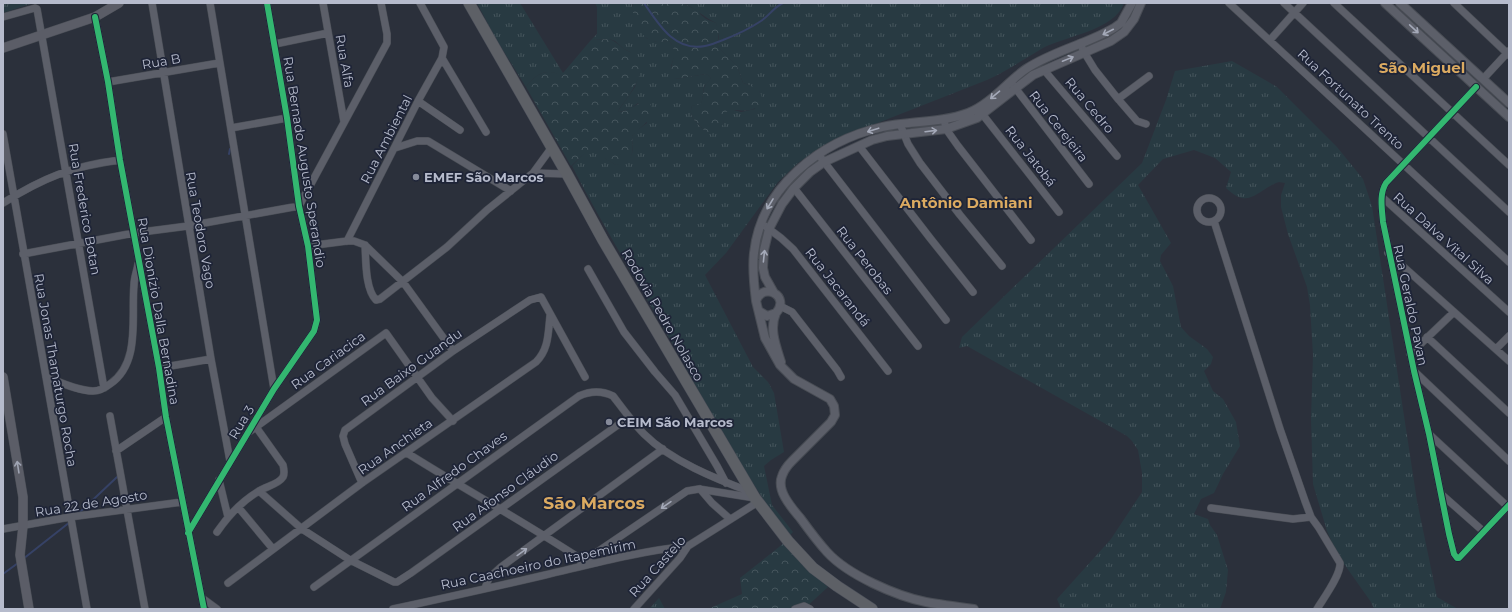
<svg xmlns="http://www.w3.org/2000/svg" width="1512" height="612" font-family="Montserrat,sans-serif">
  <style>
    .grass { fill: url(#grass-tufts) }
    .forest { fill: url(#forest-crowns) }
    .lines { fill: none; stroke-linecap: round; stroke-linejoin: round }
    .stream { stroke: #364266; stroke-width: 2 }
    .minor-casing { stroke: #494d55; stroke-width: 8 }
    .tertiary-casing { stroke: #494d55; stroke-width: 10 }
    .secondary-casing { stroke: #494d55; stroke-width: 10 }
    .trunk-casing { stroke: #484c57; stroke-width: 12 }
    .minor { stroke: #5c5f69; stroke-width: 7 }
    .tertiary { stroke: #5c5f69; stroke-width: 8 }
    .secondary { stroke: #5b5d67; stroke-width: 9 }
    .trunk { stroke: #5d6066; stroke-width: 11 }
    .cycleway-casing { stroke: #1e2437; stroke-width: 8 }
    .cycleway { stroke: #33b770; stroke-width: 6 }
    .oneway { stroke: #a4a9b8 }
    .oneway2 { stroke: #9fa4b3 }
    .poi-dot { fill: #858a99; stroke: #1e2437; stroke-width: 1.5 }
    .labels { text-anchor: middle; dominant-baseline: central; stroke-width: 3.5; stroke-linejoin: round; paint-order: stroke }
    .street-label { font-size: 13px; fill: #b6bbcc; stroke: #1e2437 }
    .poi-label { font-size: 13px; font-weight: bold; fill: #b6bbcc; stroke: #1e2437; text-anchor: start }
    .quarter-label { font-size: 15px; font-weight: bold; fill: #dbaa61; stroke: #1e2437 }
    .district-label { font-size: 17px; font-weight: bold; fill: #dbaa61; stroke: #1e2437 }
  </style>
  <defs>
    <pattern id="grass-tufts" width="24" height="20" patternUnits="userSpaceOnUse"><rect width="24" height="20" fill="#283a42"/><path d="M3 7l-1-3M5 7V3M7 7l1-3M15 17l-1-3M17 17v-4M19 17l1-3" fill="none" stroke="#45555c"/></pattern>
    <pattern id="forest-crowns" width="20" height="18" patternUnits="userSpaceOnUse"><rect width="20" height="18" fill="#283a42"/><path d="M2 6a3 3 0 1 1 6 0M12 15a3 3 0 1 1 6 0" fill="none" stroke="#45555c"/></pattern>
  </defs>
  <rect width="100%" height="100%" fill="#2b303b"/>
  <!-- grass -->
  <path class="grass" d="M 3,3 L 33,3 L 3,13 Z
    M 477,3 L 520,3 L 563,73 L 563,76 C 559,75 554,72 550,72 C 541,71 531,79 526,87 L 496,39 Z
    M 595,3 L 633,3 L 632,5 L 646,38 L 656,42 L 669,41 L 674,47 L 675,54 L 671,66 L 675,79 L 706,74 L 711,77 C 710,82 706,83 704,87 C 702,93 704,98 701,104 L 692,106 C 687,118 700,126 708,133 L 723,124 L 725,112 L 730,109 L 741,112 L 755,109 L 760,92 L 749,85 L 743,83 L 737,66 L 717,46 L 719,36 L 716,23 C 703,17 696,8 683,3 L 1124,3 C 1115,30 1066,36 1043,48 C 1024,59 1007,71 987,80 L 842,137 L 819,149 L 798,163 L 778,182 L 726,253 L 705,275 L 753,367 L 768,382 L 774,393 L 784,452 L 771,460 L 764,466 L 772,505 L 793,532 L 789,536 C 746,478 711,413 676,350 C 641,288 604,228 572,166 L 589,148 L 616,165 C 635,160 633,153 632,136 L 636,131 L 647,123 L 638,103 L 630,109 L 619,112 L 618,111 L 635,87 L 640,71 L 630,52 L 624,49 L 615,41 L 609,39 L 591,40 L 597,34 L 597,7 Z
    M 1232,61 L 1277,87 L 1337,147 L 1363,179 L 1372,206 L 1417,501 L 1437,597 L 1458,609 L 1374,609 L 1371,602 L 1337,554 L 1327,531 L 1313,484 L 1311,419 L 1313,355 L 1310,305 L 1307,287 L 1288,234 L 1281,207 L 1281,195 L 1285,183 L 1279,182 L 1276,183 C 1254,193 1248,209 1226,188 L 1231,172 L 1215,158 L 1194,150 L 1163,159 L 1138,185 L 1171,243 L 1161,255 L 1160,261 L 1173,286 L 1181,327 L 1189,336 L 1207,349 L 1213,357 L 1211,364 L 1204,371 L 1213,391 L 1223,399 L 1236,422 L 1240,446 L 1223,474 L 1214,493 L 1201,499 L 1194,514 L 1208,519 L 1210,525 L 1217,535 L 1228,570 L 1226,592 L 1220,609 L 1061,609 L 1057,599 L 1111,539 L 1142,492 L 1142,473 L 1138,450 L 1132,441 L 1127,436 L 967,346 L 959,348 L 962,337 L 1142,163 L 1166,100 L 1175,71 Z
    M 659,598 L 665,609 L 649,609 Z"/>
  <!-- forest -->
  <path class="forest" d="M 633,3 L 683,3 L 698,11 L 701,15 L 706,19 L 716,23 L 719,32 L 717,46 L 737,66 L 743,83 C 748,85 756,87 759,91 C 765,98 760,107 753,109 C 743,113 733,107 726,112 L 723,124 L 720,130 L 711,134 L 708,134 C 700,125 687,118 692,106 L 701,103 C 704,98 702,91 705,86 C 707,82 710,81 711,77 L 706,74 L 675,79 L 671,76 C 669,63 680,52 669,41 C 665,41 661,43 657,42 C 640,41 631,17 633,3 Z
    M 609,39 C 615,41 619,45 624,49 C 629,52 634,53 637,58 C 649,73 626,99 618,111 L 619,112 C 631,111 637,101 648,102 C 662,115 639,127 632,136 C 633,149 635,165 616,165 L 589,149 L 571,166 L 526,87 C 531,79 541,71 550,72 C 554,72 559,74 563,76 L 563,73 L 591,40 Z
    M 784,543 L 814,574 L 828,587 L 804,609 L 708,609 L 742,594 L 740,578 Z"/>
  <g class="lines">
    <!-- stream -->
    <path class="stream" d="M 644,3 C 659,25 675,52 705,46 C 711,45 717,42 723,40 C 736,35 749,29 761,21 C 769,16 774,7 783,3
      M 229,154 L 230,149
      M 79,513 L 117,477
      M 23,559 L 70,522
      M 3,574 L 18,563"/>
    <defs>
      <path id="minor" d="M 152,3 L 211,359 L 230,461
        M 210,3 L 274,389
        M 323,3 L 344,122
        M 1229,3 L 1509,262
        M 1284,3 L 1509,212
        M 1334,3 L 1509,165
        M 1454,3 L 1509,55
        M 3,17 L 35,8 L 37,9 L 104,388
        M 95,17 L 108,82 L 120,160 L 159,368 L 166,417 L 204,609
        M 1270,40 L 1303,3
        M 1080,43 L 1084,52 L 1095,70 L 1118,99 L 1137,121 L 1146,124
        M 275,44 L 328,33
        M 442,58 L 486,132
        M 1044,70 L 1117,156
        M 1483,79 L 1509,51
        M 108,82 L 219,63
        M 1013,85 L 1089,184
        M 1476,87 L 1386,183 C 1379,194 1382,209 1383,222 L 1414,371 L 1429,434 L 1449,534 L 1454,554 L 1457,558 L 1459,558 L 1509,505
        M 1118,99 L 1149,76
        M 418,101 L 460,130
        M 983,115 L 1059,212
        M 944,119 L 946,129 L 958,146 L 1031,240
        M 900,124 L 908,144 L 920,163 L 960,215 L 1002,266
        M 231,128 L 287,118
        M 3,134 L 87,609
        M 859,146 L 930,238 L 973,292
        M 395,148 L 417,141 L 428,141 L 511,191
        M 818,154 L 946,320
        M 533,173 L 552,147
        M 794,188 L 918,346
        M 1382,197 L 1509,312
        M1197 210a12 12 0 1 1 24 0a12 12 0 1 1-24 0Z
        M 3,203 C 43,178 72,166 120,160
        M 1214,221 L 1280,429 L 1305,501 L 1311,517 L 1319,528 L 1340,563 C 1341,575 1323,599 1317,609
        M 765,226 L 781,238 L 793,249 L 888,371
        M 347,241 L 418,101 L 442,58 L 444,47 L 420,3
        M 365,245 C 366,260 365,289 376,300 L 380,299 L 447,247 L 487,210 L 533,173 L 567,174
        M 308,246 L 347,241 L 354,241 L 365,245 L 403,282 L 453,351
        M 1388,253 L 1509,361
        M 23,254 L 134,233 L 188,226 L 299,206 L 387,43 L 387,34 L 381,3
        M 588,269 L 624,332 L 655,372 L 675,395 L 717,466 L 726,483
        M 780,306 L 792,312 L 837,370 L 841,377
        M 1427,337 L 1509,413
        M 1496,349 L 1509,336
        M 1410,354 L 1454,312
        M 159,368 L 211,359
        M 1415,372 L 1509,461
        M 46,377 C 60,382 78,391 93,391 C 99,391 105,388 110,384 C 141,363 131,317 134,285 C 134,277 137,271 138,264
        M 110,416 L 145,609
        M 249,432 L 386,333 L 432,398 L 453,421
        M 1429,434 L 1508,507
        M 116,451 L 166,417
        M 407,453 C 466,490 526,523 584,561
        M 219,480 L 228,517
        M 362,483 L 345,444 L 343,436 L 345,430 L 453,351 L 530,300 L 541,297 L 585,377
        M 700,489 L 712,503 L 730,519
        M 259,491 L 302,529 L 350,560 L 394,582 L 397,582 L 411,573 L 629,417
        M 1441,494 L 1483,531
        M 238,507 L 273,549
        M 1211,508 L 1293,519 L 1311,517
        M 3,529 L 70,517 L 182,502
        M 217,532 C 228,516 242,501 259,491 C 266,486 278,485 283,477 C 285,473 284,469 283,465 L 256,427
        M 188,533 L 274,389 L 314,331 L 317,320 L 308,246 L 299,206 L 287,118 L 267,3
        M 581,563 L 687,491 L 699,489 L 755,498
        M 228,583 L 362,483 L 536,362 C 549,349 548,333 550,316
        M 314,587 L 579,396 C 590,391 601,390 613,396 C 623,409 633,423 644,434 C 671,461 716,479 751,492
        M 485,588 L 489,578 L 501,567 L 663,449
        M 202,598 L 217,609
        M 393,609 C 444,598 494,587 545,575 C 592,564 640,551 688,546
        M 634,609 L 680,558 L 688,546 L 758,502
        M 795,609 L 804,606 L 810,609"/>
      <path id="tertiary" d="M 1385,3 L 1509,117
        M 1400,3 L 1509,103
        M 774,293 L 765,277 L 763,268 L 764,250 L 769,229 L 782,204 L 794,188 L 810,172 L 824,162 L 872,140 L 887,136 L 946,129 L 977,118 L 1033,75 L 1111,41 L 1124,32 L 1134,19 L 1141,3
        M 756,301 C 754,285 752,269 754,253 C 761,187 821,141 882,127 C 910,121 941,123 968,113 C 991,104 1007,82 1026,69 C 1053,51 1087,44 1114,28 L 1121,23 L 1132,3
        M 759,311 L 767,316 L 776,313 C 791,296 763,281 756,301 L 765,338 L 780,365 L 794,379 L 830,399 L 834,406 L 835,415 L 831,422 L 792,461 C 788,465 784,470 782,476 C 776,491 792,508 801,519 C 809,530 818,542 827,552 C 848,575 896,596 926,602 C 942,605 958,607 974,609
        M 776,313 C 769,329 776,346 781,362"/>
      <path id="secondary" d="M 3,48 L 95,17 L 119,3
        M 3,377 L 23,497 L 23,526 L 20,555 L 29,609"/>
      <path id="trunk" d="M 469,3 L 567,174 L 603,240 L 755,498 L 788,541 L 813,568 L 837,586 L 872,609"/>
    </defs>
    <!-- minor casing -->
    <use href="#minor" class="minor-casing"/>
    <!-- tertiary casing -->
    <use href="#tertiary" class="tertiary-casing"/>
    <!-- secondary casing -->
    <use href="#secondary" class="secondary-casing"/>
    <!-- trunk casing -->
    <use href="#trunk" class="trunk-casing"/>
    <!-- minor -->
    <use href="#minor" class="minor"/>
    <!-- tertiary -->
    <use href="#tertiary" class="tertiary"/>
    <!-- secondary -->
    <use href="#secondary" class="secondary"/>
    <!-- trunk -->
    <use href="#trunk" class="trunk"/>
    <defs>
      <path id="cycleway" d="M 95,17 L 108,82 L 120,160 L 159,368 L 166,417 L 204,609
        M 1476,87 L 1386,183 C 1379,194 1382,209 1383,222 L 1414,371 L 1429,434 L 1449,534 L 1454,554 L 1457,558 L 1459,558 L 1509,505
        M 188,533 L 274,389 L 314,331 L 317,320 L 308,246 L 299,206 L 287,118 L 267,3"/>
    </defs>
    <!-- cycleway casing -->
    <use href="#cycleway" class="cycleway-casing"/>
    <!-- cycleway -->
    <use href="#cycleway" class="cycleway"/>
  </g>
  <!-- one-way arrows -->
  <defs><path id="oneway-shaft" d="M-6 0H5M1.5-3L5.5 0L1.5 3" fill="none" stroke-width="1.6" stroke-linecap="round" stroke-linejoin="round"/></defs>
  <g class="oneway">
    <use href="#oneway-shaft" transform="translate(1414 29) rotate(43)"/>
    <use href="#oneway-shaft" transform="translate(1108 32) rotate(153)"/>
    <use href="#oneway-shaft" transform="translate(1068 59) rotate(-22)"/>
    <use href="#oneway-shaft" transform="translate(995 95) rotate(140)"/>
    <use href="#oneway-shaft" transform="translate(873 130) rotate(162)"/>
    <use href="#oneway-shaft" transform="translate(931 131) rotate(-7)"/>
    <use href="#oneway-shaft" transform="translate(770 204) rotate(121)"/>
    <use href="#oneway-shaft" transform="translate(764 256) rotate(-84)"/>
    <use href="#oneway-shaft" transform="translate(666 505) rotate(145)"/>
    <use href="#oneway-shaft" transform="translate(522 552) rotate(-36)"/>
  </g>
  <use class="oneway2" href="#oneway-shaft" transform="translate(18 467) rotate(-99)"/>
  <!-- markers -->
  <g class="poi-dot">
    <circle cx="416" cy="177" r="4"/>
    <circle cx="609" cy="422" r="4"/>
  </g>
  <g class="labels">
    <!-- street labels -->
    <g class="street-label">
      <text transform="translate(161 61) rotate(-10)">Rua B</text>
      <text transform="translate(345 61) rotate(80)">Rua Alfa</text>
      <text transform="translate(1351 99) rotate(43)">Rua Fortunato Trento</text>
      <text transform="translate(1090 105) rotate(50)">Rua Cedro</text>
      <text transform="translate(1059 126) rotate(52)">Rua Cerejeira</text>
      <text transform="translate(386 139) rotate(-63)">Rua Ambiental</text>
      <text transform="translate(1031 156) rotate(52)">Rua Jatobá</text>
      <text transform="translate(305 162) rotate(81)">Rua Bernado Augusto Sperandio</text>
      <text transform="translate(85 209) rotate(80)">Rua Frederico Botan</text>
      <text transform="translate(201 230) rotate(80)">Rua Teodoro Vago</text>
      <text transform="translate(1444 238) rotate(42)">Rua Dalva Vital Silva</text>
      <text transform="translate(865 260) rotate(52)">Rua Perobas</text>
      <text transform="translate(838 287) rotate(52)">Rua Jacarandá</text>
      <text transform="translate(1411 305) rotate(78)">Rua Geraldo Pavan</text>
      <text transform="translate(159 311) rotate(80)">Rua Dionízio Dalla Bernadina</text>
      <text transform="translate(663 315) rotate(60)">Rodovia Pedro Nolasco</text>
      <text transform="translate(328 360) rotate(-36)">Rua Cariacica</text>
      <text transform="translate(411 367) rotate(-36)">Rua Baixo Guandu</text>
      <text transform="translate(56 370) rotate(80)">Rua Jonas Thamaturgo Rocha</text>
      <text transform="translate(241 422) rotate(-59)">Rua 3</text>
      <text transform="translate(395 446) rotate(-35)">Rua Anchieta</text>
      <text transform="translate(454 471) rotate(-36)">Rua Alfredo Chaves</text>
      <text transform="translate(505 491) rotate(-36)">Rua Afonso Cláudio</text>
      <text transform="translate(91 503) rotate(-9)">Rua 22 de Agosto</text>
      <text transform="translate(538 564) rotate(-12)">Rua Caachoeiro do Itapemirim</text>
      <text transform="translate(657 566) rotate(-48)">Rua Castelo</text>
    </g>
    <!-- poi labels -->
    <g class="poi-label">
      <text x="424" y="177">EMEF São Marcos</text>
      <text x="617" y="422">CEIM São Marcos</text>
    </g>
    <!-- quarter labels -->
    <g class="quarter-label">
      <text x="1422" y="67">São Miguel</text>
      <text x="966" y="202">Antônio Damiani</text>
    </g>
    <!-- district labels -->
    <g class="district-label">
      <text x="594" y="503">São Marcos</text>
    </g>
  </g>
  <!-- border -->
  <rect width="1512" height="612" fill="none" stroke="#b6bbcc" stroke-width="8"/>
</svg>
